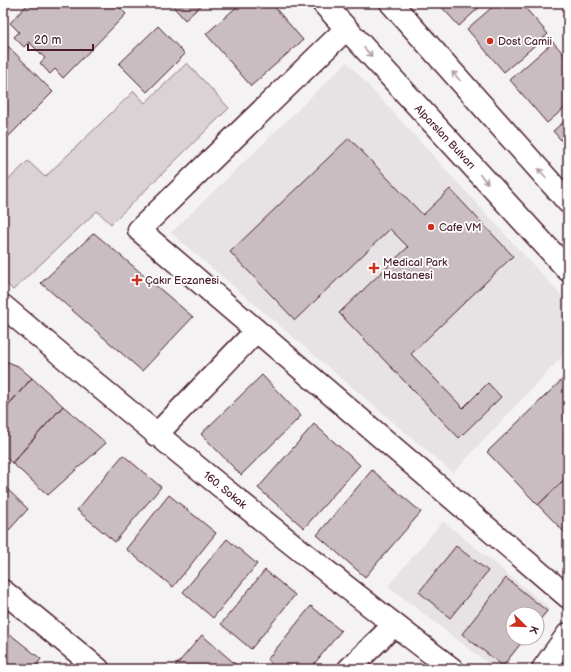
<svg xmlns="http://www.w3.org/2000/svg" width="571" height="672" font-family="'Balsamiq Sans',sans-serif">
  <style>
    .built { fill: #e7e2e3 }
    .green { fill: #dbd2d5; stroke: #927880 }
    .building { fill: #cabdc1; stroke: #4a1f2b }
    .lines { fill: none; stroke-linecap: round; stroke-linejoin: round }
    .minor-casing { stroke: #4a1f2b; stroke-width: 25 }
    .major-casing { stroke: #4a1f2b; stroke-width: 25 }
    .minor { stroke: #fff; stroke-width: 22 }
    .major { stroke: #fff; stroke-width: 22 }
    .oneway { stroke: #ae9aa0 }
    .poi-dot { fill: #c8321e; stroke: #fff; stroke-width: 1.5 }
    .labels { text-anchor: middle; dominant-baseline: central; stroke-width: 3.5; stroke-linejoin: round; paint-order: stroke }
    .poi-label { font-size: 11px; fill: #4a1f2b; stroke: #fff; text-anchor: start }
    .street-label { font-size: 11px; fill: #4a1f2b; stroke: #fff }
  </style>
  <rect width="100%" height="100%" fill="#f4f2f2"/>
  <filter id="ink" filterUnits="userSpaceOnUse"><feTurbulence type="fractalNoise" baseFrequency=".025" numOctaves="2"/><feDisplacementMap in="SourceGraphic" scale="8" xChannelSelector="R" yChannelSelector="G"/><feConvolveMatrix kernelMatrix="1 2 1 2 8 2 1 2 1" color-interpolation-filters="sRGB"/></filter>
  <g filter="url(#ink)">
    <!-- built -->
    <path class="built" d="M 347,62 L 568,303 L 568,350 L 453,473 L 171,233 Z
      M 443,521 L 550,609 L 537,626 L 537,614 L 513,614 L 513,638 L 527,638 L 502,669 L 495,669 L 388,586 Z"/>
    <!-- green -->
    <path class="green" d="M 187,63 L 229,108 L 111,224 L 97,211 L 13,290 L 3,280 L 3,185 L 28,161 L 45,177 L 134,91 L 145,103 Z"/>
    <!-- building -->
    <path class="building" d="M 29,3 L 119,3 L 117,5 L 126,14 L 63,78 L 55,69 L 50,74 L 40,63 L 45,58 L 29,42 L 24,47 L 14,37 L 19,32 L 10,23 Z
      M 170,3 L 204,3 L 185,20 Z
      M 241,3 L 271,3 L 303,40 L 251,86 L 206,34 Z
      M 438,3 L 484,3 L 459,26 Z
      M 497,3 L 521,3 L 548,34 L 504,72 L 467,29 Z
      M 158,26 L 185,54 L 147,92 L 119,64 Z
      M 3,41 L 53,92 L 8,137 L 3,131 Z
      M 553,42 L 568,59 L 568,105 L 547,123 L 510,80 Z
      M 568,118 L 568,148 L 553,131 Z
      M 349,138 L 423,215 L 450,189 L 513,256 L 411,354 L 463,408 L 488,383 L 501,397 L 459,438 L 339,313 L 408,247 L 390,229 L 295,320 L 230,252 Z
      M 94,233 L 193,317 L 142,371 L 41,283 Z
      M 3,360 L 18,366 L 32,378 L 3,411 Z
      M 568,374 L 568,476 L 538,505 L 487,452 Z
      M 262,375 L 301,416 L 241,475 L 201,434 Z
      M 32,378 L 63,406 L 12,463 L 3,455 L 3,411 Z
      M 63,406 L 106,443 L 48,495 L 12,463 Z
      M 314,424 L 360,465 L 304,528 L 258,488 Z
      M 123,455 L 161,487 L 115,542 L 77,510 Z
      M 372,470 L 421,512 L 365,577 L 317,535 Z
      M 568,476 L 568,536 L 538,505 Z
      M 3,485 L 28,509 L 9,530 L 3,524 Z
      M 169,495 L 216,533 L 173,587 L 126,549 Z
      M 227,539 L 257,564 L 213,618 L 183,592 Z
      M 456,546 L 488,571 L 450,618 L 419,592 Z
      M 265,570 L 295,595 L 251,649 L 221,624 Z
      M 506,578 L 547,611 L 537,623 L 537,614 L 513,614 L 513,638 L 525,638 L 503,666 L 462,634 Z
      M 311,606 L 341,631 L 310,669 L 277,669 L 267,660 Z
      M 11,635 L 41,659 L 34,669 L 3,669 L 3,644 Z
      M 202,635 L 241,669 L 173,669 Z"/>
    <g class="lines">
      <defs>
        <path id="minor" d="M 346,29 L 139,230 L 568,597
          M 3,306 C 150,430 299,552 452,669
          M 156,435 L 256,331
          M 3,591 L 98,669
          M 349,669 L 394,625
          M 543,669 L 568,634"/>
        <path id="major" d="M 323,3 L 568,270
          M 391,3 L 568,202"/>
      </defs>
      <!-- minor casing -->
      <use href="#minor" class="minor-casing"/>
      <!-- major casing -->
      <use href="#major" class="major-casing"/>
      <!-- minor -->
      <use href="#minor" class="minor"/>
      <!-- major -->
      <use href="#major" class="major"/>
    </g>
    <!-- one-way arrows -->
    <defs><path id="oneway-shaft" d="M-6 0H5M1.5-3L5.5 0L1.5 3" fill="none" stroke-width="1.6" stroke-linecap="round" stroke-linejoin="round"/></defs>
    <g class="oneway">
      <use href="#oneway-shaft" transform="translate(368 52) rotate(47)"/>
      <use href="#oneway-shaft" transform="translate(456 76) rotate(-132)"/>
      <use href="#oneway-shaft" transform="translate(542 173) rotate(-132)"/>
      <use href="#oneway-shaft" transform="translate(484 179) rotate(47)"/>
    </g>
  </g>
  <!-- markers -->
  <g class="poi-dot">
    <circle cx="490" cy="41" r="4"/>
    <circle cx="431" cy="227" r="4"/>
    <path d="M372 262h4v4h4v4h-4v4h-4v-4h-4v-4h4z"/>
    <path d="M135 274h4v4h4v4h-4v4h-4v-4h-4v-4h4z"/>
  </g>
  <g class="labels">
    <!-- poi labels -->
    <g class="poi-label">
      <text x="498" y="41">Dost Camii</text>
      <text x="439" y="227">Cafe VM</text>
      <text x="383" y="262">Medical Park<tspan x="383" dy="13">Hastanesi</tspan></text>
      <text x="145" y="280">Çakır Eczanesi</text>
    </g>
    <!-- street labels -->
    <g class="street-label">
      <text transform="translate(445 137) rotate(47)">Alparslan Bulvarı</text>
      <text transform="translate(225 490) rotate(39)">160. Sokak</text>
    </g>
  </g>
  <!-- margin -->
  <rect width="571" height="672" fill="none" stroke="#fff" stroke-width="16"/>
  <rect x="8" y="8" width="555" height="656" fill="none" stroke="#4a1f2b" stroke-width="1.5" filter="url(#ink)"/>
  <!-- north arrow -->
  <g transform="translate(525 626) rotate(113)"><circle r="19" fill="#ffffff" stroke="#b7a5aa"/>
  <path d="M0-3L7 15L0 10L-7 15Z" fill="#c8321e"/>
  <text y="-6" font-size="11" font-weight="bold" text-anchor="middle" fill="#4a1f2b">K</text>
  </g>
  <!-- scale -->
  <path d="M28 44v6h65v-6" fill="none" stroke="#4a1f2b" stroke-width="2"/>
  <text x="34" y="44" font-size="12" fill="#4a1f2b" stroke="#ffffff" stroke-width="3" paint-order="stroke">20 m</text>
</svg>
